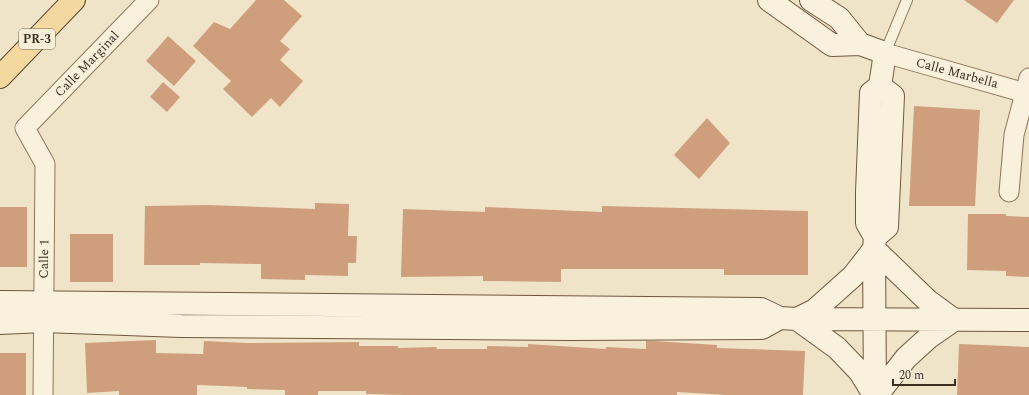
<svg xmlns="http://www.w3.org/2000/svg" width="1029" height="395" font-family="Spectral,serif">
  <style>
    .building { fill: #cf9f7d }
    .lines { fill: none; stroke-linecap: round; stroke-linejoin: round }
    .lane-casing { stroke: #8d765c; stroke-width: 12 }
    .street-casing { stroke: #8d765c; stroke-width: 21 }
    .secondary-casing { stroke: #6f573f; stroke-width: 24 }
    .primary-casing { stroke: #5b4430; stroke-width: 24 }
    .lane { stroke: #faf1dc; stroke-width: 10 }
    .street { stroke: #faf1dc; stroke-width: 19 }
    .secondary { stroke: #faf1dc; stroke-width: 22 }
    .primary { stroke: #f3d9a0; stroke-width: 22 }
    .labels { text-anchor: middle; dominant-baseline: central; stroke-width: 3.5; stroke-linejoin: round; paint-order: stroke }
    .shield { fill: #f7eed8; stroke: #756857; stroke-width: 1 }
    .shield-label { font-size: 12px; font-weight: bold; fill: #3d2e20 }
    .street-label { font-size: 13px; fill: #3d2e20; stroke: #f7eed8 }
  </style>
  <rect width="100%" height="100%" fill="#f0e4c8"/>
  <!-- building -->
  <path class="building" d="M 256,0 L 284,0 L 302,16 L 280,41 L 290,49 L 280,60 L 303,81 L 280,107 L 271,98 L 252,117 L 223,89 L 231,81 L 193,46 L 214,22 L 230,29 Z
    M 964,0 L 1014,0 L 997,23 Z
    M 168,36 L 196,61 L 174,86 L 146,61 Z
    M 163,82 L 180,97 L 167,112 L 150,97 Z
    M 914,106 L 980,110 L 975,206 L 909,206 Z
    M 707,118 L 730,143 L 699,179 L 674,155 Z
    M 315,203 L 349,204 L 348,236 L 357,236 L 356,263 L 348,263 L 348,276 L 305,275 L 305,280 L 261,279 L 261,264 L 200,263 L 200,265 L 144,265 L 145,206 L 208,205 L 315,209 Z
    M 602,206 L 808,211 L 808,275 L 724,275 L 724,269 L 561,269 L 561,282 L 483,281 L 483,276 L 401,277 L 403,209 L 485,212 L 485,207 L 602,212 Z
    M 0,207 L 27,207 L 27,267 L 0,267 Z
    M 968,214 L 1006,214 L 1006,216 L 1029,217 L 1029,277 L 1006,276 L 1006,271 L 967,270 Z
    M 70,234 L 113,234 L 113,282 L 70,282 Z
    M 156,340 L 156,353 L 203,354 L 204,341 L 247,343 L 359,342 L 359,346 L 398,346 L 398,348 L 436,347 L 437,349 L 487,349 L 487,346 L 528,347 L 528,344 L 606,349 L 606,347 L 646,349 L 646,341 L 654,341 L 717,345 L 717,348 L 805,351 L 803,395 L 726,395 L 677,392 L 677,395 L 405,395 L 366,394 L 366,391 L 318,391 L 318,395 L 285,395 L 285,390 L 247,389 L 247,387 L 197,385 L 197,395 L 119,395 L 119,391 L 87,393 L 85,343 Z
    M 959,344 L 1029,347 L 1029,395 L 957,395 Z
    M 0,353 L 26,353 L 26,395 L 0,395 Z"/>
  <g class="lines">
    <defs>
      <path id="lane" d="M 885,53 L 907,0"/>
      <path id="street" d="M 885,53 L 1029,94
        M 1009,192 L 1014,135 L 1029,78
        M 43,395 L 45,164 L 25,128 L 149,0"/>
      <path id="secondary" d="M 769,0 L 832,45 L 860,44 L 885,53 L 880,86 L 871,93 L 867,192 L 867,223 L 875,237 L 874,249 L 875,395
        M 811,0 L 839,18 L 860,44
        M 875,237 L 887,227 L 893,96 L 880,86
        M 0,302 L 761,309 L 780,318 L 797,319 L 1029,320
        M 0,323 L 43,321 L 181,326 L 570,329 L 762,328 L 780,318
        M 874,395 L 860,372 L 837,348 L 797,319 L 815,310 L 853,276 L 874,249 L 928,301 L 954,320 L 928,338 L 906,358 L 877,395"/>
      <path id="primary" d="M 0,77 L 74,0"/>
    </defs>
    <!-- lane casing -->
    <use href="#lane" class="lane-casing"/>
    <!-- street casing -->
    <use href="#street" class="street-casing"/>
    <!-- secondary casing -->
    <use href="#secondary" class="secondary-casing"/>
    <!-- primary casing -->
    <use href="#primary" class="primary-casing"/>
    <!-- lane -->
    <use href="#lane" class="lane"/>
    <!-- street -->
    <use href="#street" class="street"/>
    <!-- secondary -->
    <use href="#secondary" class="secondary"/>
    <!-- primary -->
    <use href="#primary" class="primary"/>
  </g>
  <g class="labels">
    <!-- shield labels -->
    <rect class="shield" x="19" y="29" width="36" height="20" rx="3"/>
    <g class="shield-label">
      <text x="37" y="39">PR-3</text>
    </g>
    <!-- street labels -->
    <g class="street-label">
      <text transform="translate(87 64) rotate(-46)">Calle Marginal</text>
      <text transform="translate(957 73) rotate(15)">Calle Marbella</text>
      <text transform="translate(44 259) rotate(-89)">Calle 1</text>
    </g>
  </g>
  <!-- scale -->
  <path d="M893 379v6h62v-6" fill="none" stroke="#3d2e20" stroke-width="2"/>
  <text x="899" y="379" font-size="12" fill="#3d2e20" stroke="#f7eed8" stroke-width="3" paint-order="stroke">20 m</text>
</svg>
